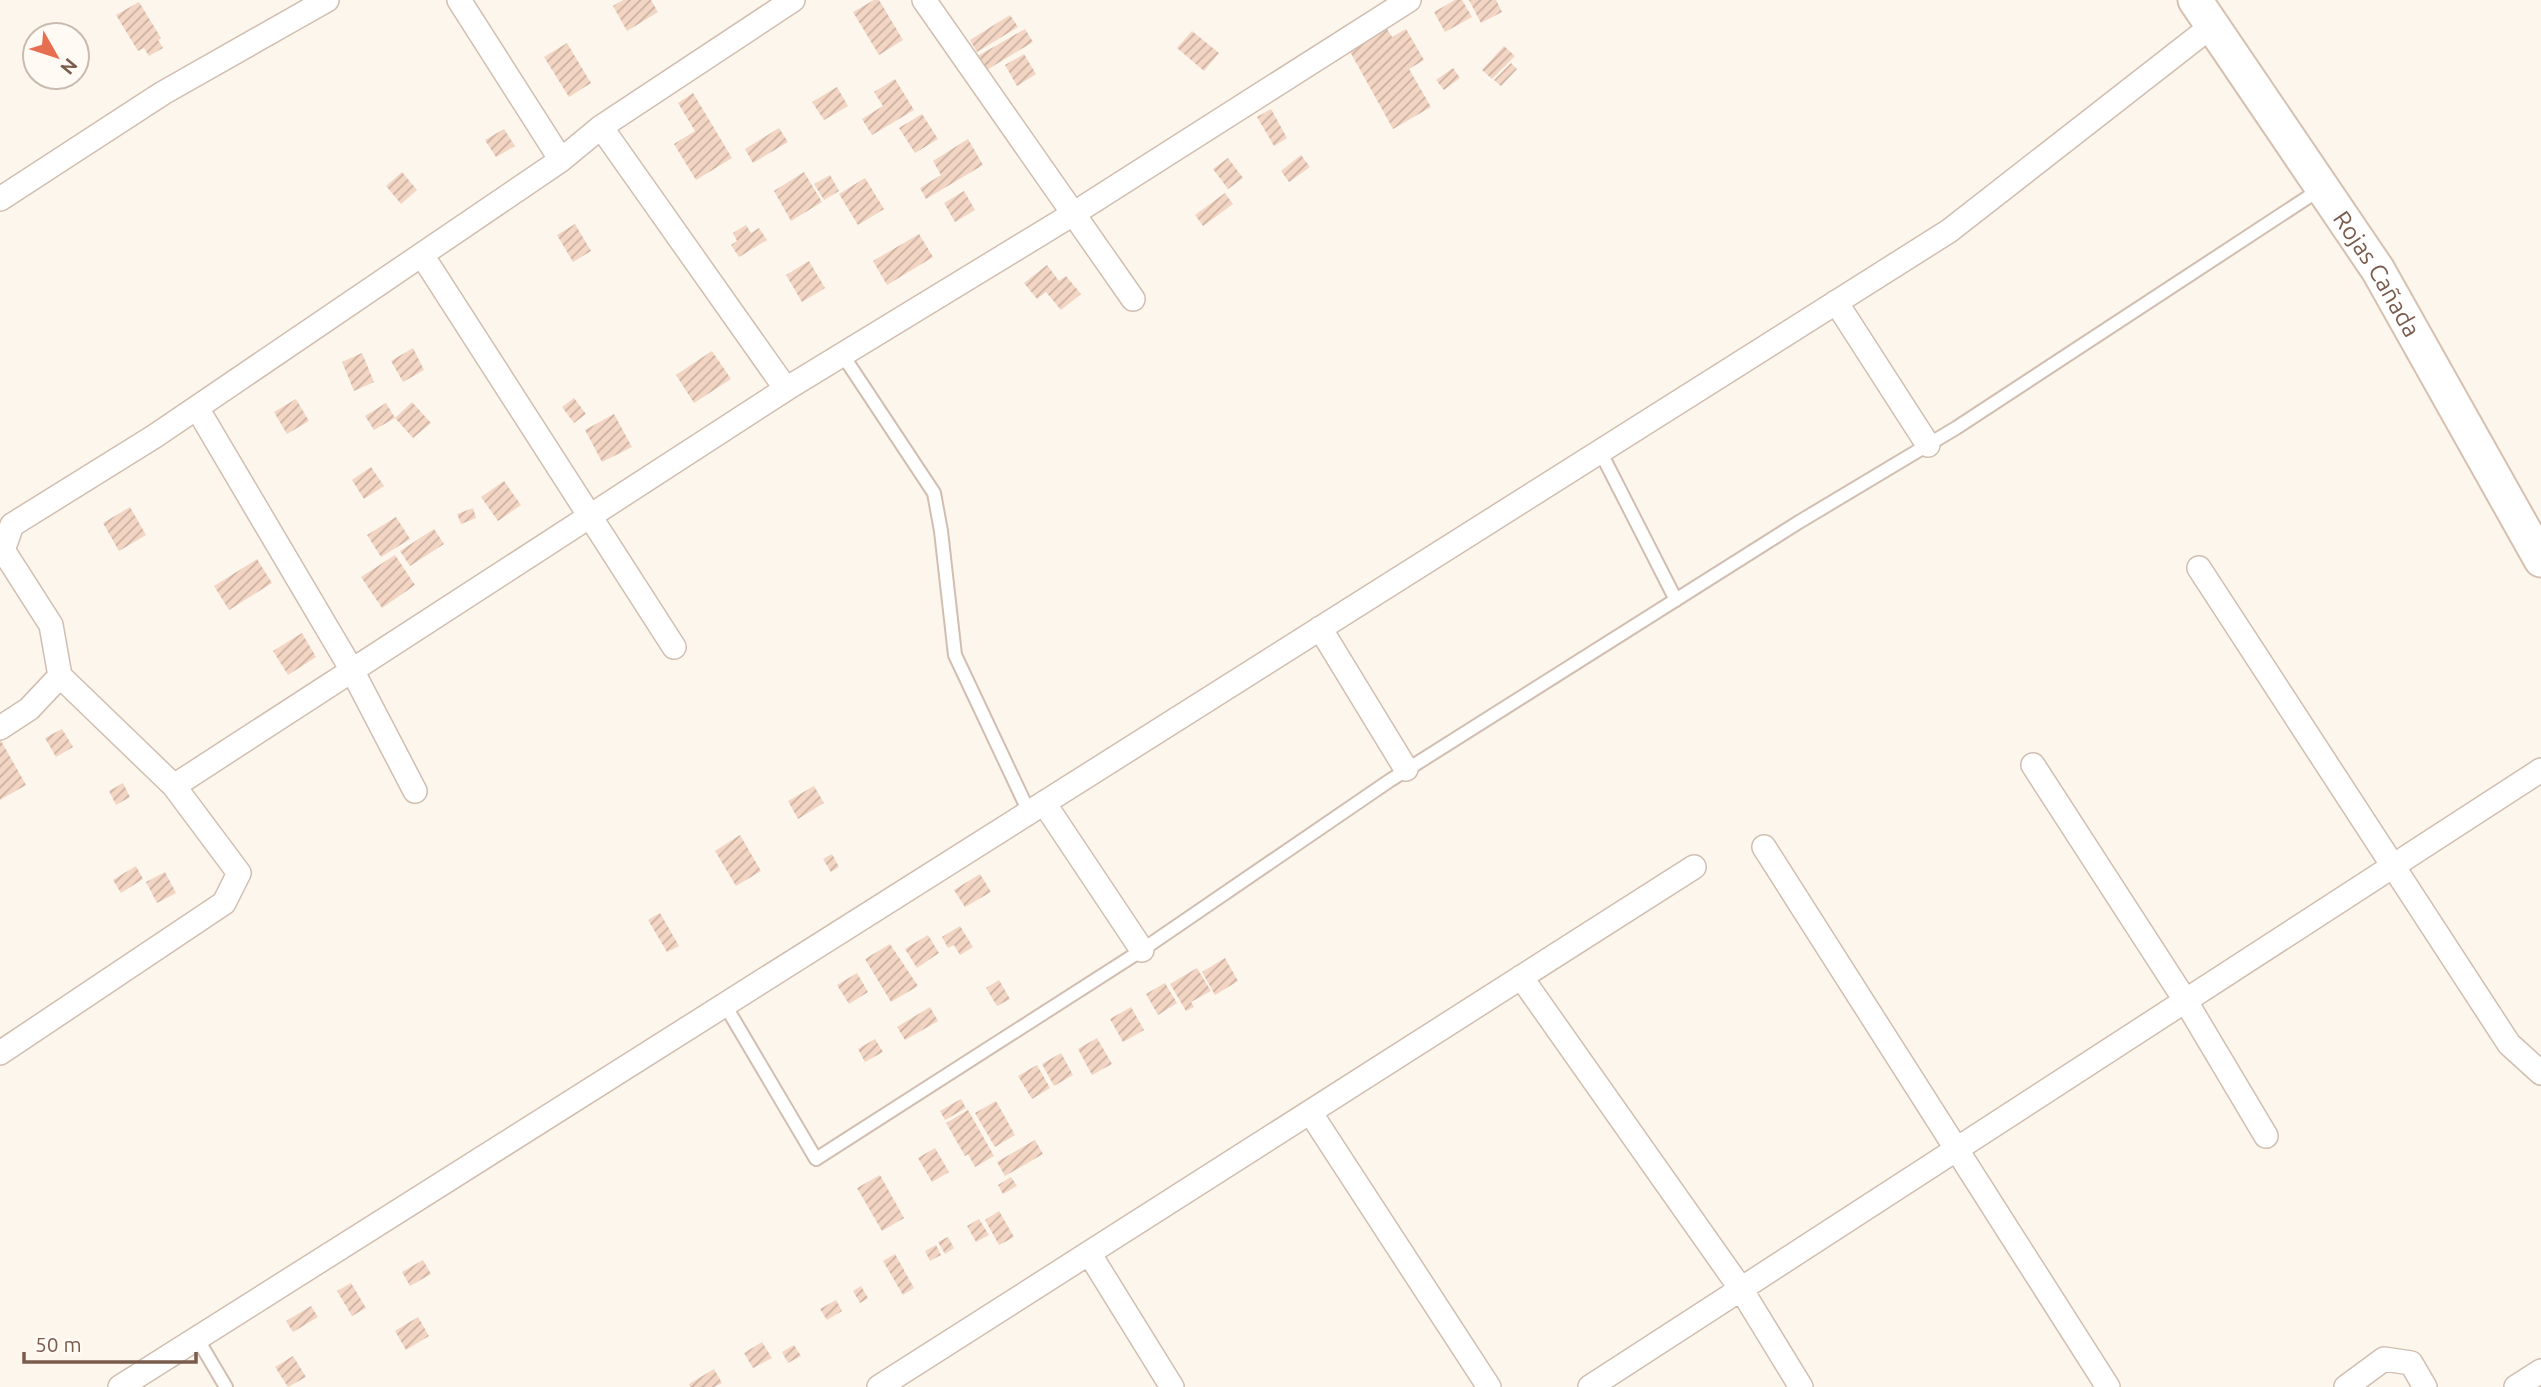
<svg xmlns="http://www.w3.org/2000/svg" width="2541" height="1387" font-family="Ubuntu,sans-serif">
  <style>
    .building { fill: url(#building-hatch) }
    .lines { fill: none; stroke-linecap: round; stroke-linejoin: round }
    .service-casing { stroke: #d1beb0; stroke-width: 16 }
    .minor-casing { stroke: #d1beb0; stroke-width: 26 }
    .secondary-casing { stroke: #d6c0b0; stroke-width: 37 }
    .service { stroke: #fff; stroke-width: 12 }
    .minor { stroke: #fff; stroke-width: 23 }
    .secondary { stroke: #fff; stroke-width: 33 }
    .labels { text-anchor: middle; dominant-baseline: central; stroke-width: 5; stroke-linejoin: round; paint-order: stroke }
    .street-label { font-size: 24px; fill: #7a5c4d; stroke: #fffaf3 }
  </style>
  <defs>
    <pattern id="building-hatch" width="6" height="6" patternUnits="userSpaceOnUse" patternTransform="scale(1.75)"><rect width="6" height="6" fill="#f3d5c3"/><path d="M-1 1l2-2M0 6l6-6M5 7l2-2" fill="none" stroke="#cab0a1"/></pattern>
  </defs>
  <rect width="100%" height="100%" fill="#fdf6ec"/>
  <!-- building -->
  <path class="building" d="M 623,0 L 651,0 L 658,12 L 627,31 L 613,6 Z
    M 874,0 L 879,0 L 903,40 L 879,55 L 853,12 Z
    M 1455,0 L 1462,0 L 1472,17 L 1445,32 L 1434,12 Z
    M 1469,0 L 1496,0 L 1502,12 L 1481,23 Z
    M 139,2 L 161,38 L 158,40 L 163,48 L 149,56 L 144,48 L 138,51 L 116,15 Z
    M 1010,15 L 1018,27 L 977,52 L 970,40 Z
    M 1384,24 L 1392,37 L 1406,29 L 1424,60 L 1409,69 L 1431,107 L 1393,129 L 1348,48 Z
    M 1025,29 L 1033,42 L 985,71 L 976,57 Z
    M 1192,31 L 1219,53 L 1204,71 L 1177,48 Z
    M 567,43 L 591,83 L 569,97 L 544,57 Z
    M 1504,46 L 1515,56 L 1492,79 L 1482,70 Z
    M 1024,54 L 1036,74 L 1017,86 L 1005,65 Z
    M 1511,63 L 1517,69 L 1501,86 L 1494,80 Z
    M 1453,68 L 1460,78 L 1444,90 L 1436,80 Z
    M 895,79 L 914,110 L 872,135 L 862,119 L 883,106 L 874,92 Z
    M 837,87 L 848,106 L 824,120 L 812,102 Z
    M 693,93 L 732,158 L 696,180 L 674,144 L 695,131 L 678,103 Z
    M 1271,109 L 1287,138 L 1274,146 L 1257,117 Z
    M 922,114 L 938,139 L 915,153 L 899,128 Z
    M 779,128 L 788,142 L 753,163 L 745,149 Z
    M 504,129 L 515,146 L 496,157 L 485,140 Z
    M 968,139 L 983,165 L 926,199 L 920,188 L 941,175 L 933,161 Z
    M 1301,155 L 1310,167 L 1289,182 L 1281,171 Z
    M 1228,158 L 1243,178 L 1228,189 L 1213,169 Z
    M 402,172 L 417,190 L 401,204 L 386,186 Z
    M 804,172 L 822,202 L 791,221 L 774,191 Z
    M 830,175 L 839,191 L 824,200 L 814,184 Z
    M 865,178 L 884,209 L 858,225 L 839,194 Z
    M 964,191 L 975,210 L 955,222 L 944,203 Z
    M 1225,193 L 1233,204 L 1203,226 L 1195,215 Z
    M 575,224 L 591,251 L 573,262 L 557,235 Z
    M 746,225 L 751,233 L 759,228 L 767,240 L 739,257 L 731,245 L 737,241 L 733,233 Z
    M 919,234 L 933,257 L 887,285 L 873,261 Z
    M 809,261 L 825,288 L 802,302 L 786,275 Z
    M 1047,265 L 1059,281 L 1066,276 L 1081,294 L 1061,310 L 1046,292 L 1037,299 L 1024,283 Z
    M 413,348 L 424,370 L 403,382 L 391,361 Z
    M 712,351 L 731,379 L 694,403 L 676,375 Z
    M 362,353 L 374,382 L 354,391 L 342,362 Z
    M 574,398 L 586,414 L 574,423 L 562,407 Z
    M 296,399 L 309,421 L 287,434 L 274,412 Z
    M 412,402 L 431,423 L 413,438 L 395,418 Z
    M 386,403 L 395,418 L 374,430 L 365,416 Z
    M 614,414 L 632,447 L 602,462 L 585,430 Z
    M 371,467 L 384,486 L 364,499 L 352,480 Z
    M 504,481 L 521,505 L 498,521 L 481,497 Z
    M 130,507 L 146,535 L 119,551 L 103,523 Z
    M 473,508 L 476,518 L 461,524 L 457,514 Z
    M 396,517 L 410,539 L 381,557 L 367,535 Z
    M 434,529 L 444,544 L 410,566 L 400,551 Z
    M 395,555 L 415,585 L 382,608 L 361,577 Z
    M 257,559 L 272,583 L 229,610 L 214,586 Z
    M 302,633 L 316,657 L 288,675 L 273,651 Z
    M 62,729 L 73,747 L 56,757 L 45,738 Z
    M 0,739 L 26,785 L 0,800 Z
    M 123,783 L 130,797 L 116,805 L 109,791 Z
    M 814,786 L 824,803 L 798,819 L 788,801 Z
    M 740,835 L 761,871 L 736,886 L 715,851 Z
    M 832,854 L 839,867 L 831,872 L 823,859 Z
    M 136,866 L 143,879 L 121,893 L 113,880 Z
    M 165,872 L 176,893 L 157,903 L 146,882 Z
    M 980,874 L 991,892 L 965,907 L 954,890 Z
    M 660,913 L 679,946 L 667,952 L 648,920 Z
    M 960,926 L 973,947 L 960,955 L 954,945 L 948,948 L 942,937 Z
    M 928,935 L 939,953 L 917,968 L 905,949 Z
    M 890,944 L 918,986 L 891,1002 L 865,959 Z
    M 1225,958 L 1238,981 L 1215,995 L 1202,972 Z
    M 1197,968 L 1211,991 L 1191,1002 L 1194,1007 L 1186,1011 L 1170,984 Z
    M 857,973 L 868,992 L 849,1004 L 837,985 Z
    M 999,980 L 1010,999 L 997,1006 L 986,988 Z
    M 1165,983 L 1177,1003 L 1158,1015 L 1146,994 Z
    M 930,1007 L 938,1021 L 905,1040 L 897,1027 Z
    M 1131,1007 L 1144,1030 L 1123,1042 L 1110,1019 Z
    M 1097,1038 L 1112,1064 L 1092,1075 L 1078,1049 Z
    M 875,1039 L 883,1052 L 865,1062 L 858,1049 Z
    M 1061,1053 L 1073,1075 L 1054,1086 L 1042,1064 Z
    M 1037,1065 L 1050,1088 L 1032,1099 L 1018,1076 Z
    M 961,1099 L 966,1108 L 945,1120 L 940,1111 Z
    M 996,1101 L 1015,1135 L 995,1147 L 975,1113 Z
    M 968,1110 L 994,1156 L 975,1167 L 968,1154 L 965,1156 L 946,1123 Z
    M 1035,1140 L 1043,1154 L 1005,1176 L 997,1162 Z
    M 935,1148 L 949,1172 L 932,1182 L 918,1158 Z
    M 880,1175 L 904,1218 L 882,1231 L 857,1188 Z
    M 1011,1177 L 1017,1186 L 1003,1194 L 998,1185 Z
    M 999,1211 L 1014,1237 L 999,1245 L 985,1220 Z
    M 979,1219 L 989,1235 L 976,1242 L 967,1226 Z
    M 948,1237 L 954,1248 L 945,1254 L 938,1242 Z
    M 936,1245 L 941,1255 L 930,1261 L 925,1251 Z
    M 895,1254 L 914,1288 L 903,1295 L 883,1261 Z
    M 423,1260 L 431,1274 L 410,1286 L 402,1272 Z
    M 351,1283 L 366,1308 L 352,1316 L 337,1291 Z
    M 861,1286 L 868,1298 L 860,1303 L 853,1291 Z
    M 836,1300 L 842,1311 L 827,1320 L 820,1309 Z
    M 311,1306 L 318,1317 L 293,1332 L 286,1321 Z
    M 418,1317 L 429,1336 L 406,1350 L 395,1331 Z
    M 762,1342 L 772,1358 L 753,1368 L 744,1353 Z
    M 794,1345 L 801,1356 L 788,1363 L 782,1352 Z
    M 293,1356 L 306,1377 L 288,1387 L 275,1367 Z
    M 714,1369 L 722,1383 L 714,1387 L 690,1387 L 689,1384 Z"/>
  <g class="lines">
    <defs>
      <path id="service" d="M 842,354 L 934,493 L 941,531 L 955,655 L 1029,812
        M 1600,451 L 1676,600
        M 725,1005 L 816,1159 L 1142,950 L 1389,781 L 1799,522 L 1956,428 L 2322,188
        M 197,1338 L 226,1387"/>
      <path id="minor" d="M 459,0 L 561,160
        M 924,0 L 1133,299
        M 601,127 L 786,389
        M 0,199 L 163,93 L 327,0
        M 422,255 L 674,647
        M 1836,302 L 1928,445
        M 197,408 L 353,672 L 415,791
        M 2199,568 L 2509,1044 L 2541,1073
        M 1320,628 L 1406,769
        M 60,676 L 174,786
        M 0,728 L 29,709 L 60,676 L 51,625 L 3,550 L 12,525 L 155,436 L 561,160 L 601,127 L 793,0
        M 2033,765 L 2185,1000 L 2266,1136
        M 1044,803 L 1142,950
        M 1764,847 L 2108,1387
        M 1521,977 L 1741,1289 L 1801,1387
        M 0,1053 L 224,903 L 239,873 L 174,786 L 786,389 L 1073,214 L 1409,0
        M 1310,1112 L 1489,1387
        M 1089,1253 L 1172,1387
        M 120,1387 L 1949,231 L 2213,25
        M 879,1387 L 1694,867
        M 1590,1387 L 2541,770
        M 2346,1387 L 2384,1359 L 2411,1363 L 2425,1387
        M 2516,1387 L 2541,1371"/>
      <g id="secondary">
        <path id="s1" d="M 2195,0 L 2378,270 L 2541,560"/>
      </g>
    </defs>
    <!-- service casing -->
    <use href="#service" class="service-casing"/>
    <!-- minor casing -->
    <use href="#minor" class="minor-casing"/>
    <!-- secondary casing -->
    <use href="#secondary" class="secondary-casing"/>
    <!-- service -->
    <use href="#service" class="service"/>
    <!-- minor -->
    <use href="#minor" class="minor"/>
    <!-- secondary -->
    <use href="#secondary" class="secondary"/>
  </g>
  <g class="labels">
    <!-- street labels -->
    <g class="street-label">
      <text stroke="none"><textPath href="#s1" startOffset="329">Rojas Cañada</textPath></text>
    </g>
  </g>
  <!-- north arrow -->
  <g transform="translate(56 56) rotate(129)"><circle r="33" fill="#fffaf3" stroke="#cabbb1" stroke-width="2"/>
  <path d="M0-5L12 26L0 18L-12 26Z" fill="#e76f51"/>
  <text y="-10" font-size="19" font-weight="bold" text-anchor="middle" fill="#7a5c4d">N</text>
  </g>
  <!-- scale -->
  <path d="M24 1352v10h172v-10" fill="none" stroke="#7a5c4d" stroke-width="3.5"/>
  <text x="35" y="1352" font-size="21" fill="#7a5c4d" stroke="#fffaf3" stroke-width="5" paint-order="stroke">50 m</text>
</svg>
